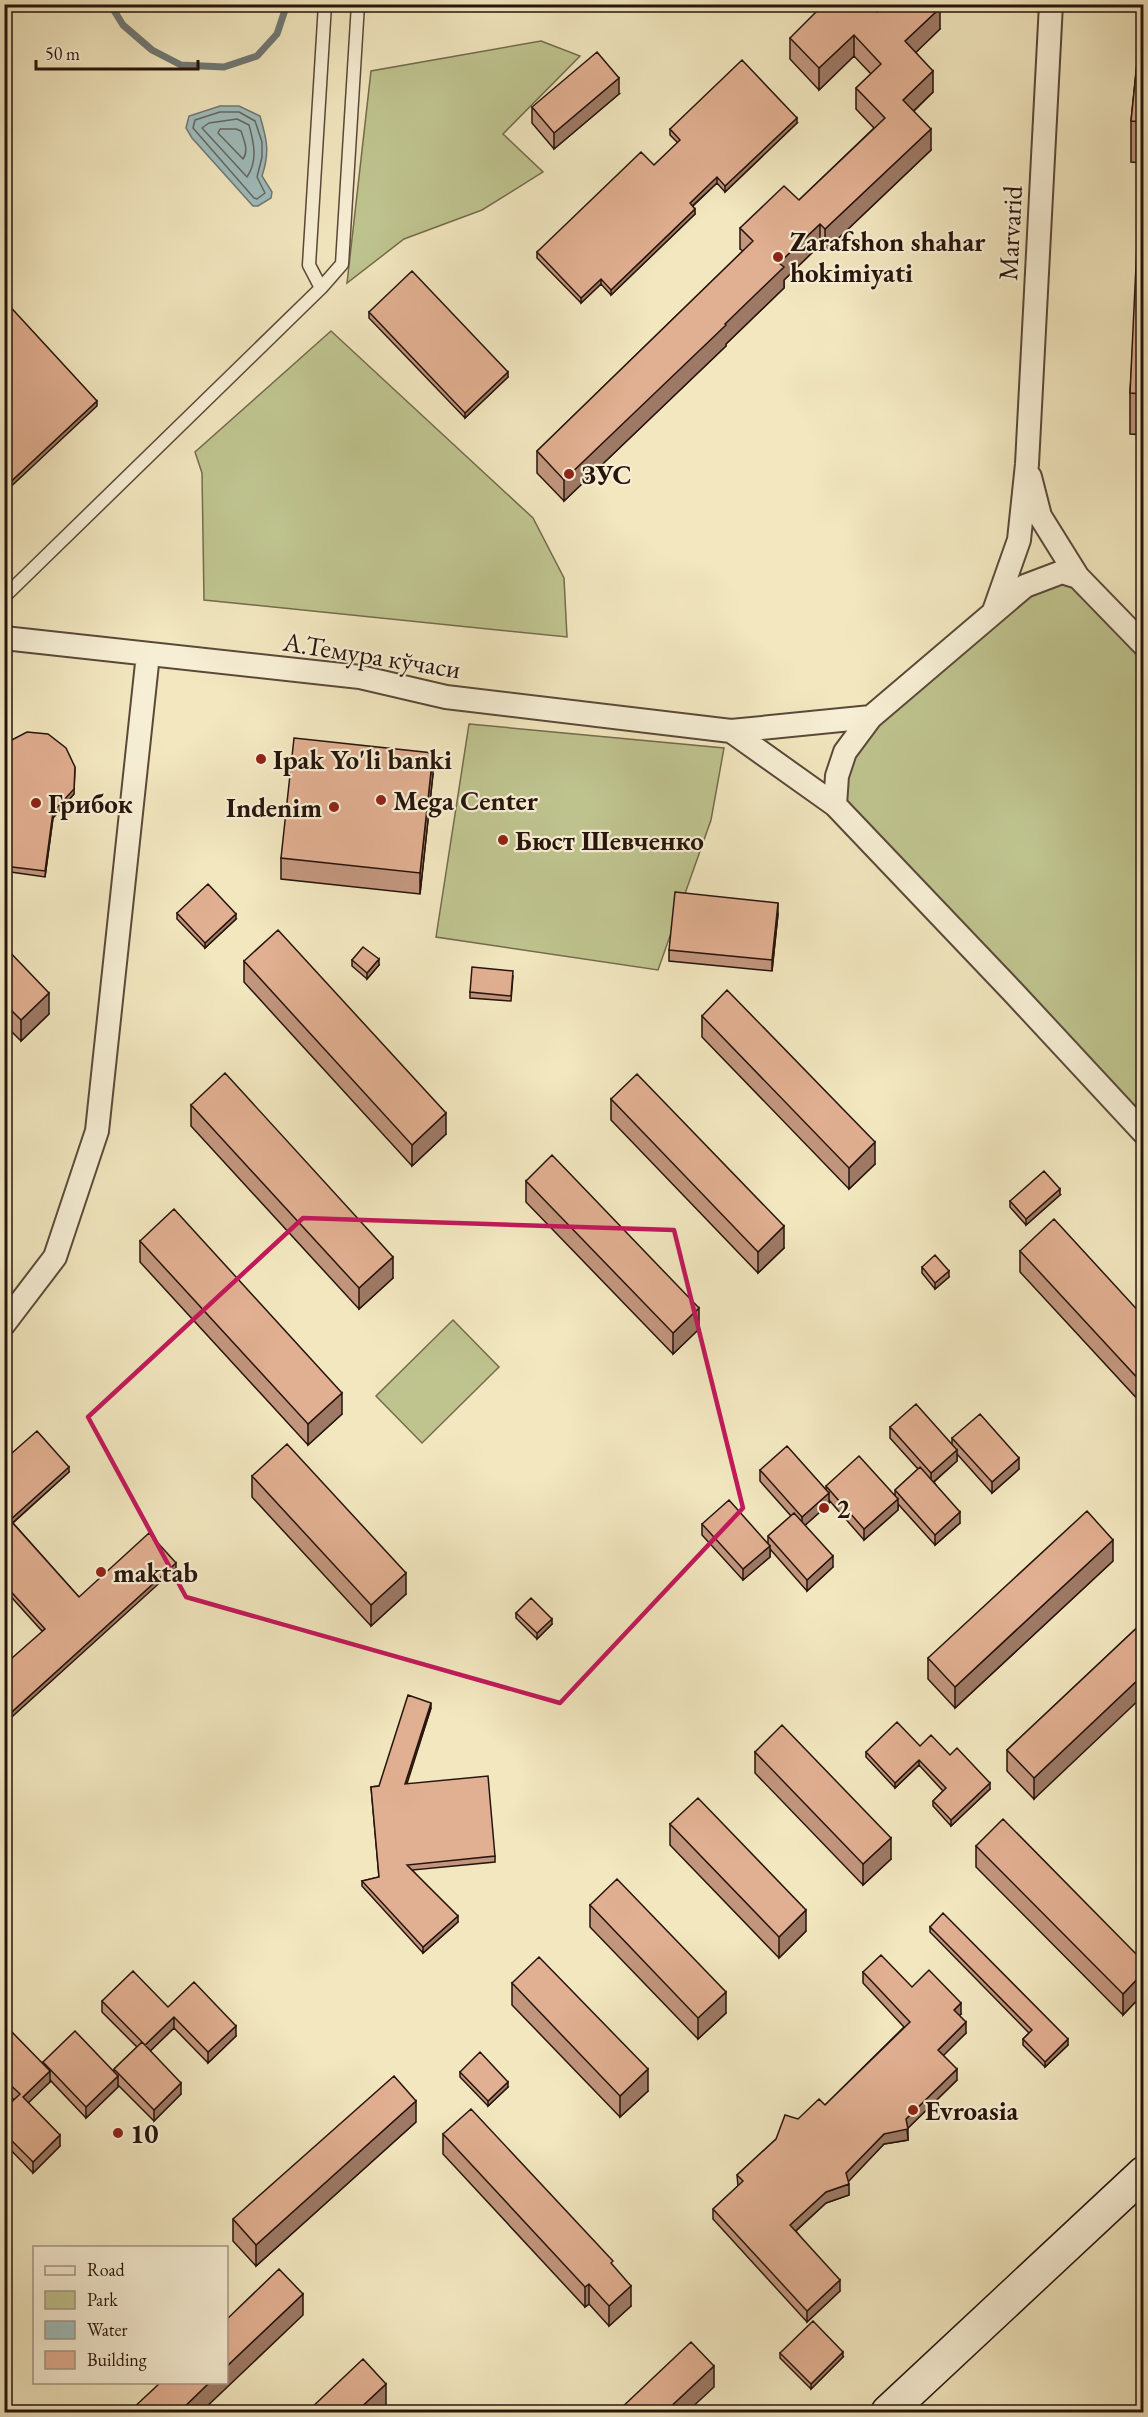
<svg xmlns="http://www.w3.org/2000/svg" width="1148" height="2417" font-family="'EB Garamond',serif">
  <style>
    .green { fill: #bfc48f; stroke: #736c4e; stroke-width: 1.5 }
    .water { fill: #a0bdbd; stroke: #707976; stroke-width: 1.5 }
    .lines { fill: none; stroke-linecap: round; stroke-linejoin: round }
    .shore { stroke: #646864; stroke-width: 1.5 }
    .stream { stroke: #707976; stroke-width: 7 }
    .lane-casing { stroke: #5a4939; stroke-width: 15 }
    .street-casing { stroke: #5a4939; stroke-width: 26 }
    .secondary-casing { stroke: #27140c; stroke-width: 36 }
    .lane { stroke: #f7efd5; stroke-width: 12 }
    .street { stroke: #f7efd5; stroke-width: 22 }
    .secondary { stroke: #f7efd5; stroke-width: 33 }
    .wall { fill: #c2967d; stroke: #27140c; stroke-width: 1.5 }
    .shaded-wall { fill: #9e7a66; stroke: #27140c; stroke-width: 1.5 }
    .building { fill: #e1af91; stroke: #27140c; stroke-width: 1.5 }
    .marked { fill: none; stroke: #c2185b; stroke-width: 4.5; stroke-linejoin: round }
    .poi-dot { fill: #8f2418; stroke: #f7efd5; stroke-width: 2 }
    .labels { text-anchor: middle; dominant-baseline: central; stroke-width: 4.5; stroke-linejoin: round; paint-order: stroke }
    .street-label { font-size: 27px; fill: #27140c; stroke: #f7efd5 }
    .poi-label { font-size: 27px; font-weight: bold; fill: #27140c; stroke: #f7efd5; text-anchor: start }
  </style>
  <rect width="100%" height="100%" fill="#f2e7bf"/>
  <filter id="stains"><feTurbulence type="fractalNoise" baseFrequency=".00333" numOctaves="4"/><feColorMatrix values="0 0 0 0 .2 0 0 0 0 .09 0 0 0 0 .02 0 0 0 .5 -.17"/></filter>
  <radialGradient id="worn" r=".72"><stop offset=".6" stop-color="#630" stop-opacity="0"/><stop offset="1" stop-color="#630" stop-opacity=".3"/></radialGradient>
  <!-- green -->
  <path class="green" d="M 541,41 L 580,56 L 503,134 L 543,172 L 482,210 L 404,239 L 347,283 L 371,71 Z
    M 331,331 L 533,518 L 564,578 L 567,637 L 204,600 L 202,473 L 195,452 Z
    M 1062,572 L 1143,645 L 1143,1133 L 835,805 L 845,752 L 994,611 Z
    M 469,724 L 724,748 L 711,820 L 658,970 L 436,937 Z
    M 453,1320 L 499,1367 L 422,1443 L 376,1396 Z"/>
  <!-- water -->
  <path class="water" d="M 220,106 L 239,106 L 260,116 C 267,140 270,152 262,176 L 272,192 L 271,198 L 258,206 L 253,206 L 192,138 L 186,128 L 189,116 Z"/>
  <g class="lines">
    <!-- shore -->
    <path class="shore" d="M 220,112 L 239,112 L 255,121 L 262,142 L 262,157 L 257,177 L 265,193 L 257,199 L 254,198 L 193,128 L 195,120 Z
      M 237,119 L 249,125 C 254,143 258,161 247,177 L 202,128 L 209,123 Z
      M 236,129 L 241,131 C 244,140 249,151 243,159 L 218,133 L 220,129 Z"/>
    <!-- stream -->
    <path class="stream" d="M 110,4 L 123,25 L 152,50 L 181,65 L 224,67 L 257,56 L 277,34 L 287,4"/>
    <defs>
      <path id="lane" d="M 321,288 L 309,265 L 325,4
        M 4,597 L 321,288 L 342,264 L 358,4"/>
      <path id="street" d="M 1030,477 L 1040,516 L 1078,577
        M 994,611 L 1019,540 L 1027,464 L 1051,4
        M 4,638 L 360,677 L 446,697 L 731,731 L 871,717
        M 1144,645 L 1078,577 L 1062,572 L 1025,586 L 871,717 L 845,752 L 837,776 L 835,805 L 1014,993 L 1144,1133
        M 731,731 L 835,805
        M 4,1324 L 55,1257 L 97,1131 L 148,654"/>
      <path id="secondary" d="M 888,2412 L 1144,2173"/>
    </defs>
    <!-- lane casing -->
    <use href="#lane" class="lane-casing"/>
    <!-- street casing -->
    <use href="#street" class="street-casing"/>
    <!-- secondary casing -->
    <use href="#secondary" class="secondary-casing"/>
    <!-- lane -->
    <use href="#lane" class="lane"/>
    <!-- street -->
    <use href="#street" class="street"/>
    <!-- secondary -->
    <use href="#secondary" class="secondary"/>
  </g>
  <!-- wall -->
  <path class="wall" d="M 1143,4 L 1143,163 L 1131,162 L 1131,121 Z
    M 877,12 L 940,29 L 916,52 L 933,92 L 914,111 L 931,150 L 825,251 L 820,245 L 784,280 L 784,288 L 726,344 L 726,346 L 564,501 L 537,473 L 537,451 L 743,251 L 740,249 L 740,228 L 799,200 L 874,128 L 856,109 L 856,88 L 871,74 L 854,56 L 819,90 L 790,59 L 790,38 Z
    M 619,94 L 554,149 L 532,123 L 532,107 Z
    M 797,123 L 725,192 L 717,183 L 693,206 L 695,214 L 611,295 L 601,284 L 581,303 L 537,258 L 537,252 L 654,165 L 678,143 L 670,135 L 670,129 Z
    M 1143,181 L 1143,435 L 1130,434 L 1130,393 Z
    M 369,312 L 508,377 L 465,418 L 369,318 Z
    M 4,744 L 74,794 L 53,818 L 45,877 L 4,871 Z
    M 433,774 L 420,894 L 281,879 L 281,858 Z
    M 177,913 L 236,919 L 205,948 L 177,919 Z
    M 778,914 L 772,971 L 669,961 L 669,950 Z
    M 4,946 L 49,1014 L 21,1041 L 4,1024 Z
    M 352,960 L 379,965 L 367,979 L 352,966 Z
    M 244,961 L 446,1134 L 412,1166 L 244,982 Z
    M 513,976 L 511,1001 L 470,998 L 470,992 Z
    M 702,1016 L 875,1164 L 849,1189 L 702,1037 Z
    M 611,1099 L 784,1248 L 758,1273 L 611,1120 Z
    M 191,1105 L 393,1278 L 359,1309 L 191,1126 Z
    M 526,1181 L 699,1329 L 673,1354 L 526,1202 Z
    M 1060,1195 L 1026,1225 L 1010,1207 L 1010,1201 Z
    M 140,1241 L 342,1414 L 308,1445 L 140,1262 Z
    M 1020,1251 L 1143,1316 L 1143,1405 L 1020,1272 Z
    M 922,1267 L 949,1277 L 935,1289 L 922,1273 Z
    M 890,1427 L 952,1445 L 952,1438 L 1019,1469 L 992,1493 L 957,1454 L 957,1461 L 934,1482 L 960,1523 L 935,1545 L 898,1504 L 898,1510 L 864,1540 L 829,1500 L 829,1504 L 805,1525 L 833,1567 L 807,1591 L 770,1549 L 770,1557 L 743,1580 L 702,1535 L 702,1524 L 768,1544 L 768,1536 L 791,1516 L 760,1481 L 760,1470 L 826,1490 L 826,1486 L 895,1496 L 895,1490 L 918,1469 L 890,1438 Z
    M 4,1460 L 69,1472 L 13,1523 L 79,1597 L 176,1568 L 42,1631 L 4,1589 Z
    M 252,1476 L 406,1594 L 371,1626 L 252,1497 Z
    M 1113,1561 L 955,1708 L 928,1679 L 928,1658 Z
    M 516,1613 L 552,1624 L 537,1639 L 516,1618 Z
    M 1143,1622 L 1034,1799 L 1007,1771 L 1007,1750 Z
    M 431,1708 L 406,1784 L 495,1856 L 495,1862 L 412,1870 L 458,1922 L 423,1953 L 362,1886 L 362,1881 L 379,1877 L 371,1787 L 379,1786 Z
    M 920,1746 L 950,1755 L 990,1789 L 951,1826 L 933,1806 L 933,1801 L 943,1791 L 919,1765 L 895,1788 L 866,1757 L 866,1752 Z
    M 755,1752 L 891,1859 L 863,1885 L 755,1773 Z
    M 670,1824 L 806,1931 L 779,1958 L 670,1845 Z
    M 976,1846 L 1143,1961 L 1143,1994 L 1123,2015 L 976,1867 Z
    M 590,1905 L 726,2013 L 698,2039 L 590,1927 Z
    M 930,1927 L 1068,2045 L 1045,2067 L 1023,2045 L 1023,2039 L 1029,2033 L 930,1932 Z
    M 863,1972 L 912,1987 L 961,2014 L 959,2015 L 966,2033 L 943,2055 L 957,2080 L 908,2128 L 908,2140 L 884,2144 L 848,2181 L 849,2195 L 826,2203 L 796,2231 L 840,2291 L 807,2322 L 713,2219 L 713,2209 L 738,2186 L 737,2175 L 798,2119 L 825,2105 L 904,2027 L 863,1983 Z
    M 512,1983 L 648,2091 L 620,2117 L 512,2005 Z
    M 102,2001 L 168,2007 L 236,2036 L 208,2063 L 174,2028 L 150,2051 L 181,2094 L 154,2121 L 118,2085 L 118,2087 L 86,2118 L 50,2080 L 50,2082 L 28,2102 L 60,2146 L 33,2173 L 4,2143 L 4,2109 L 14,2100 L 4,2090 L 4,2033 L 43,2064 L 43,2062 L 114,2071 L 114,2069 L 137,2047 L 102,2012 Z
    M 460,2072 L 508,2087 L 488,2106 L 460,2077 Z
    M 416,2122 L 256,2266 L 233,2241 L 233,2219 Z
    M 443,2134 L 613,2266 L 631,2306 L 609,2326 L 589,2304 L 585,2307 L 443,2154 Z
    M 780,2353 L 843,2357 L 811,2389 L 780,2358 Z"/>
  <!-- shaded-wall -->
  <path class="shaded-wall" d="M 940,8 L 940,29 L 905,63 L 905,41 Z
    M 854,35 L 854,56 L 819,90 L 819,68 Z
    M 933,71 L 933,92 L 903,121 L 903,100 Z
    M 619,78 L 619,94 L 554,149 L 554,133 Z
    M 797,118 L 797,123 L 725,192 L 725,186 Z
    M 931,129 L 931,150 L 825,251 L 825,229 Z
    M 717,177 L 717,183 L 690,208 L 690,203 Z
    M 695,209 L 695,214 L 611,295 L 611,290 Z
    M 820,224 L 820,245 L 784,280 L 784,288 L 726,344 L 726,346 L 564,501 L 564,480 L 725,324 L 779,263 Z
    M 601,279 L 601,284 L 581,303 L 581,298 Z
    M 508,372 L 508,377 L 465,418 L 465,413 Z
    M 97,401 L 97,406 L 4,493 L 4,488 Z
    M 433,753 L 433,774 L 420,894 L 420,873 Z
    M 75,767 L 74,794 L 53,818 L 45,877 L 53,812 Z
    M 778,903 L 778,914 L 772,971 L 772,960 Z
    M 236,914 L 236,919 L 205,948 L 205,943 Z
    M 379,959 L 379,965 L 367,979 L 367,973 Z
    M 49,993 L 49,1014 L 21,1041 L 21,1020 Z
    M 446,1113 L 446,1134 L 412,1166 L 412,1145 Z
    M 875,1142 L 875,1164 L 849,1189 L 849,1168 Z
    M 1060,1189 L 1060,1195 L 1026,1225 L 1026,1219 Z
    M 784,1226 L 784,1248 L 758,1273 L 758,1252 Z
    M 393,1257 L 393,1278 L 359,1309 L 359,1288 Z
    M 949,1271 L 949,1277 L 935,1289 L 935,1283 Z
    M 699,1308 L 699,1329 L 673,1354 L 673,1333 Z
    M 342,1393 L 342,1414 L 308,1445 L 308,1424 Z
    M 957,1450 L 957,1461 L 931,1484 L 931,1473 Z
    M 1019,1458 L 1019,1469 L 992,1493 L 992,1482 Z
    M 69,1467 L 69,1472 L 10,1525 L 10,1520 Z
    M 829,1493 L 829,1504 L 802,1528 L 802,1517 Z
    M 898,1499 L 898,1510 L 864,1540 L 864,1529 Z
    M 960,1512 L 960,1523 L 935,1545 L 935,1535 Z
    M 1113,1540 L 1113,1561 L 955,1708 L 955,1687 Z
    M 770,1546 L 770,1557 L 743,1580 L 743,1569 Z
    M 833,1556 L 833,1567 L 807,1591 L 807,1580 Z
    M 176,1563 L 176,1568 L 4,1724 L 4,1719 Z
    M 406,1573 L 406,1594 L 371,1626 L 371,1605 Z
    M 552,1619 L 552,1624 L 537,1639 L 537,1633 Z
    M 1143,1675 L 1143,1696 L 1034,1799 L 1034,1778 Z
    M 431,1703 L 431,1708 L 405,1790 L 405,1784 Z
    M 919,1760 L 919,1765 L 895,1788 L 895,1783 Z
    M 990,1783 L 990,1789 L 951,1826 L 951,1820 Z
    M 891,1838 L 891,1859 L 863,1885 L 863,1864 Z
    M 806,1910 L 806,1931 L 779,1958 L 779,1937 Z
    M 458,1916 L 458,1922 L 423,1953 L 423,1947 Z
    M 1143,1973 L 1143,1994 L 1123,2015 L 1123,1994 Z
    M 726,1992 L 726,2013 L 698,2039 L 698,2018 Z
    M 961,2003 L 961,2014 L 954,2021 L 954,2010 Z
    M 174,2017 L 174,2028 L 145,2056 L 145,2045 Z
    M 966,2022 L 966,2033 L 938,2061 L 938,2050 Z
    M 236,2026 L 236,2036 L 208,2063 L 208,2052 Z
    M 1068,2039 L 1068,2045 L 1045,2067 L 1045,2062 Z
    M 648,2069 L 648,2091 L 620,2117 L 620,2096 Z
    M 957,2069 L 957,2080 L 907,2129 L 908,2140 L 884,2144 L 846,2184 L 846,2173 L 884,2134 L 906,2119 Z
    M 50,2071 L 50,2082 L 23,2108 L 23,2097 Z
    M 118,2076 L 118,2087 L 86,2118 L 86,2107 Z
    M 508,2082 L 508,2087 L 488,2106 L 488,2101 Z
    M 181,2083 L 181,2094 L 154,2121 L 154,2110 Z
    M 416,2101 L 416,2122 L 256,2266 L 256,2245 Z
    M 60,2135 L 60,2146 L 33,2173 L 33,2162 Z
    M 849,2184 L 849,2195 L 826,2203 L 790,2236 L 790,2225 L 826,2192 Z
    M 840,2280 L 840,2291 L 807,2322 L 807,2311 Z
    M 589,2284 L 589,2304 L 585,2307 L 585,2287 Z
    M 631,2286 L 631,2306 L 609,2326 L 609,2306 Z
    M 303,2294 L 303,2315 L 201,2412 L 179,2412 L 210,2382 L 226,2382 L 226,2367 Z
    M 843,2352 L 843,2357 L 811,2389 L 811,2384 Z
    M 714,2366 L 714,2387 L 687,2412 L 665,2412 Z
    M 386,2384 L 386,2405 L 378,2412 L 356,2412 Z"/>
  <!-- building -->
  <path class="building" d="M 824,4 L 870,4 L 877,12 L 885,4 L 936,4 L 940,8 L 905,41 L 933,71 L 903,100 L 931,129 L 825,229 L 820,224 L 779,263 L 784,267 L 725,324 L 726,325 L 564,480 L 537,451 L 753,241 L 740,228 L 784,186 L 799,200 L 885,118 L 856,88 L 881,64 L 854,35 L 819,68 L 790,38 Z
    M 1143,4 L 1143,122 L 1131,121 Z
    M 597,52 L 619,78 L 554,133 L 532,107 Z
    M 742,60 L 797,118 L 725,186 L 717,177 L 690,203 L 695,209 L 611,290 L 601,279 L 581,298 L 537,252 L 641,152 L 654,165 L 680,140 L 670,129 Z
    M 1140,181 L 1143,181 L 1143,394 L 1130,393 Z
    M 412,271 L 508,372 L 465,413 L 369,312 Z
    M 4,300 L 97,401 L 4,488 Z
    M 27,732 L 48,734 L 66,748 L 75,767 L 74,789 L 53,812 L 45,871 L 4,866 L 4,744 Z
    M 294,738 L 433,753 L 420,873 L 281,858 Z
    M 208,884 L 236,914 L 205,943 L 177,913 Z
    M 675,892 L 778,903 L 772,960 L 669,950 Z
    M 278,930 L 446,1113 L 412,1145 L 244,961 Z
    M 4,946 L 49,993 L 21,1020 L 4,1003 Z
    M 363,947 L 379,959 L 367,973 L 352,960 Z
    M 472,967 L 513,971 L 511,996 L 470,992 Z
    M 727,990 L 875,1142 L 849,1168 L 702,1016 Z
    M 225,1073 L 393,1257 L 359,1288 L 191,1105 Z
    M 637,1074 L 784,1226 L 758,1252 L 611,1099 Z
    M 552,1155 L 699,1308 L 673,1333 L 526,1181 Z
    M 1044,1171 L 1060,1189 L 1026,1219 L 1010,1201 Z
    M 174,1209 L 342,1393 L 308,1424 L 140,1241 Z
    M 1054,1219 L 1143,1316 L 1143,1384 L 1020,1251 Z
    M 935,1255 L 949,1271 L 935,1283 L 922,1267 Z
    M 916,1404 L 957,1450 L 931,1473 L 890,1427 Z
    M 980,1414 L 1019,1458 L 992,1482 L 952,1438 Z
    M 37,1431 L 69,1467 L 10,1520 L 79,1597 L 149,1533 L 176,1563 L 4,1719 L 4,1665 L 45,1629 L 4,1584 L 4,1460 Z
    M 287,1444 L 406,1573 L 371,1605 L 252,1476 Z
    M 787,1446 L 829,1493 L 802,1517 L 760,1470 Z
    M 859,1456 L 898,1499 L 864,1529 L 826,1486 Z
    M 920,1467 L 960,1512 L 935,1535 L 895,1490 Z
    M 729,1500 L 770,1546 L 743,1569 L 702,1524 Z
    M 1087,1511 L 1113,1540 L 955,1687 L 928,1658 Z
    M 794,1513 L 833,1556 L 807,1580 L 768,1536 Z
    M 531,1598 L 552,1619 L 537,1633 L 516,1613 Z
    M 1143,1622 L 1143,1675 L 1034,1778 L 1007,1750 Z
    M 408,1695 L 431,1703 L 405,1784 L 488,1776 L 495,1856 L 407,1865 L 458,1916 L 423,1947 L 362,1881 L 379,1877 L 371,1787 L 379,1786 Z
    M 897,1722 L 920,1746 L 931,1735 L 950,1755 L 957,1748 L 990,1783 L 951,1820 L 933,1801 L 946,1788 L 919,1760 L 895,1783 L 866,1752 Z
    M 782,1725 L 891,1838 L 863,1864 L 755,1752 Z
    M 698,1798 L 806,1910 L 779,1937 L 670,1824 Z
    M 1003,1819 L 1143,1961 L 1143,1973 L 1123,1994 L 976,1846 Z
    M 617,1879 L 726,1992 L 698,2018 L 590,1905 Z
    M 943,1913 L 1068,2039 L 1045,2062 L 1023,2039 L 1032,2030 L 930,1927 Z
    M 881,1955 L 912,1987 L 929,1970 L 961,2003 L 954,2010 L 966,2022 L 938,2050 L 957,2069 L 906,2119 L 908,2129 L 884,2134 L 846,2173 L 849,2184 L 826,2192 L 790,2225 L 840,2280 L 807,2311 L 713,2209 L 743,2181 L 737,2175 L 776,2139 L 785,2115 L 798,2119 L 819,2099 L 825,2105 L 910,2022 L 863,1972 Z
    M 539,1957 L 648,2069 L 620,2096 L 512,1983 Z
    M 133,1971 L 168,2007 L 194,1982 L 236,2026 L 208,2052 L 174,2017 L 145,2045 L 102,2001 Z
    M 9,2029 L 50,2071 L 23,2097 L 60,2135 L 33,2162 L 4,2133 L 4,2109 L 20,2094 L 4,2079 L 4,2033 Z
    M 75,2031 L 118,2076 L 86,2107 L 43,2062 Z
    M 142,2042 L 181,2083 L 154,2110 L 114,2069 Z
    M 480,2052 L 508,2082 L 488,2101 L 460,2072 Z
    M 394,2076 L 416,2101 L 256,2245 L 233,2219 Z
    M 471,2109 L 613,2261 L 611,2263 L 631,2286 L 609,2306 L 589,2284 L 585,2287 L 443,2134 Z
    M 279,2269 L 303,2294 L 226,2367 L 226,2320 Z
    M 813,2321 L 843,2352 L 811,2384 L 780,2353 Z
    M 691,2342 L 714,2366 L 665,2412 L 617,2412 Z
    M 363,2359 L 386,2384 L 356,2412 L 307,2412 Z
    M 161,2382 L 210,2382 L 179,2412 L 129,2412 Z"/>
  <!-- marked area -->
  <path class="marked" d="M 303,1218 L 674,1230 L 743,1508 L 560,1703 L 186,1597 L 88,1417 Z"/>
  <!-- markers -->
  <g class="poi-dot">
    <circle cx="778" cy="257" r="6"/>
    <circle cx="569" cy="474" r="6"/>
    <circle cx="261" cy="759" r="6"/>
    <circle cx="381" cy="800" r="6"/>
    <circle cx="36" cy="803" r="6"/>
    <circle cx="334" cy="807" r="6"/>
    <circle cx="503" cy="840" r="6"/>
    <circle cx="824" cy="1508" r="6"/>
    <circle cx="101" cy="1572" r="6"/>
    <circle cx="913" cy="2110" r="6"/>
    <circle cx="118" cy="2133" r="6"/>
  </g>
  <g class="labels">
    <!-- street labels -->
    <g class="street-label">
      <text transform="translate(1010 233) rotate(-87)">Marvarid</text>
      <text transform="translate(372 655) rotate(9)">А.Темура кўчаси</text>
    </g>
    <!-- poi labels -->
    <g class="poi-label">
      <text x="790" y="241">Zarafshon shahar<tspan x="790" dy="31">hokimiyati</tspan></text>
      <text x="581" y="474">ЗУС</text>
      <text x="273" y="759">Ipak Yo'li banki</text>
      <text x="393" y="800">Mega Center</text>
      <text x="48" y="803">Грибок</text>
      <text x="322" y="807" text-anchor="end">Indenim</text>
      <text x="515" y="840">Бюст Шевченко</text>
      <text x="836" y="1508">2</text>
      <text x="113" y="1572">maktab</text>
      <text x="925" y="2110">Evroasia</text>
      <text x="130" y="2133">10</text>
    </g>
  </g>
  <!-- margin -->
  <rect width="1148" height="2417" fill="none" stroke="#f2e7bf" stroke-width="24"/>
  <rect x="6" y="6" width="1136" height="2405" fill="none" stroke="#27140c" stroke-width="3"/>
  <rect x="12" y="12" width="1124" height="2393" fill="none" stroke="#27140c" stroke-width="1.5"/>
  <!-- legend -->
  <rect x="33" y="2246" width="195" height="138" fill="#f7efd5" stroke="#a49785" stroke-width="1.5"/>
  <rect x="45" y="2266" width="30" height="9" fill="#f7efd5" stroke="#a49785" stroke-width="1.5"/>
  <text x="87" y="2276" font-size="18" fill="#27140c">Road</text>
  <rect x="45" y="2291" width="30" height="18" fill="#bfc48f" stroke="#a49785" stroke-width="1.5"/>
  <text x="87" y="2306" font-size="18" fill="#27140c">Park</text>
  <rect x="45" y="2321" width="30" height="18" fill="#a0bdbd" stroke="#a49785" stroke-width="1.5"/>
  <text x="87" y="2336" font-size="18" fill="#27140c">Water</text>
  <rect x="45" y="2351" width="30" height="18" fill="#e1af91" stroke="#a49785" stroke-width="1.5"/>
  <text x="87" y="2366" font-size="18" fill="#27140c">Building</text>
  <!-- scale -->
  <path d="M36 60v9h162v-9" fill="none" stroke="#27140c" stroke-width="3"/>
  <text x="45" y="60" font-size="18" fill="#27140c" stroke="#f7efd5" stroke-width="4.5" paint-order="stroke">50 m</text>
  <rect width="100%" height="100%" filter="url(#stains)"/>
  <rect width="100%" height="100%" fill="url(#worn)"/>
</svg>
